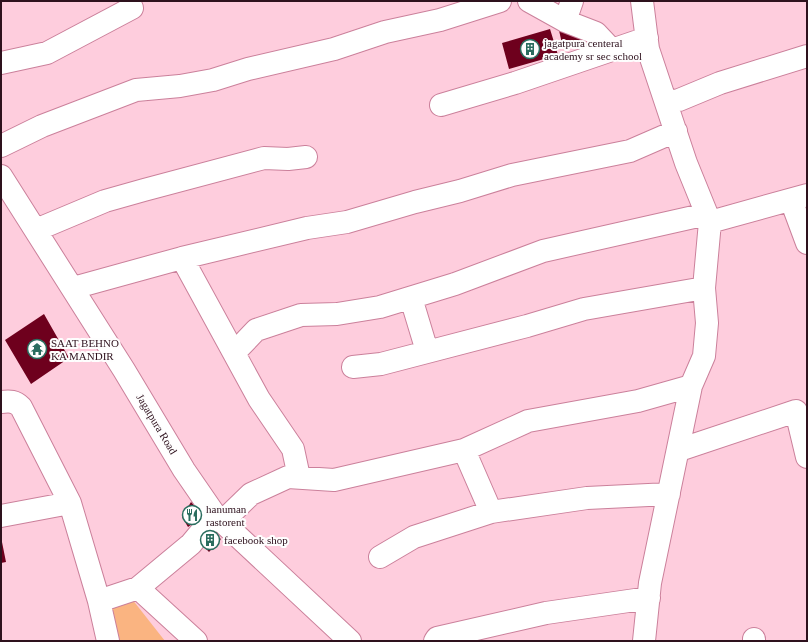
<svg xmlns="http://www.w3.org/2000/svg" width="808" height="642" font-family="Georgia,serif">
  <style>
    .green { fill: #fab481 }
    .building { fill: #6e001d }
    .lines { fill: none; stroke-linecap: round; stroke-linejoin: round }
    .minor-casing { stroke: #cb809b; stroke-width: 24 }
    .minor { stroke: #fff; stroke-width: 22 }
    .labels { text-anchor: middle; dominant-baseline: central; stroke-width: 4; stroke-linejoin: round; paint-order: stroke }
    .poi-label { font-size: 11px; fill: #2e111d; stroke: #fefefe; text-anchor: start }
    .street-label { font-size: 11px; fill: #2e111d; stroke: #fefefe }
  </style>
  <rect width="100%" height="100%" fill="#fecddd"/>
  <!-- green -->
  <path class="green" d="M 128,594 L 165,641 L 120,641 L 109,602 Z"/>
  <!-- building -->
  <path class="building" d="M 558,26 L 594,38 L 563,48 Z
    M 550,29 L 558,55 L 509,69 L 502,43 Z
    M 44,314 L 69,358 L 31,384 L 5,340 Z
    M 191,502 L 202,513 L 195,522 L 188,527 L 182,517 Z
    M 208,528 L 221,539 L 209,552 L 199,541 Z
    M 1,537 L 6,562 L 1,563 Z"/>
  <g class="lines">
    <defs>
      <path id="minor" d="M 529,1 L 565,21 L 596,33 L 612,50
        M 642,1 L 648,49 L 686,163 L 710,222 L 704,288 L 707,323 L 704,356 L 691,386 L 650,583 L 644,641
        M 565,21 L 572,1
        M 1,63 L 47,53 L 132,8
        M 666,102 L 679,100 L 720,83 L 807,56
        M 441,105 L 515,83 L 647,38
        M 1,146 L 42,126 L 136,90 L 180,86 L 213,80 L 248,69 L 334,49 L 385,32 L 440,20 L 500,1
        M 1,176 L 124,370 L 184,470 L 215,515 L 350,641
        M 791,200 L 807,243
        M 710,222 L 807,195
        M 36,230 L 105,201 L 144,190 L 264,158 L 288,159 L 306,157
        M 182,258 L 259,399 L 293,449 L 299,477
        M 73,288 L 182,258 L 307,228 L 347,222 L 415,202 L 460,191 L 512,175 L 630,151 L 676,131
        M 411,298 L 427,351
        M 235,352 L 256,330 L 301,315 L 337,314 L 380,307 L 455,284 L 543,251 L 707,214
        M 353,367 L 381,364 L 527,326 L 584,309 L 704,288
        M 1,402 C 10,401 15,401 21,407 L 70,503
        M 464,450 L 491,512
        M 679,450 L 796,411 L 807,457
        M 1,516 L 70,503 L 99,601 L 108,641
        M 222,522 L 251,494 L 288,477 L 334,480 L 464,450 L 528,421 L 638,401 L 691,386
        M 380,557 L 414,537 L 491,512 L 587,498 L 669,494
        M 138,588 L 196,641
        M 99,601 L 138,588 L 191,544 L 215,515
        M 435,641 L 437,638 L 546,613 L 649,598
        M 754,641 L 754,639"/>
    </defs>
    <!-- minor casing -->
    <use href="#minor" class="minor-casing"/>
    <!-- minor -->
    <use href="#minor" class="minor"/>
  </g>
  <!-- icons -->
  <defs>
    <symbol id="building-ring" viewBox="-11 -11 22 22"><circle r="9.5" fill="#fefefe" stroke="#2a6d5f" stroke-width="1.5"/><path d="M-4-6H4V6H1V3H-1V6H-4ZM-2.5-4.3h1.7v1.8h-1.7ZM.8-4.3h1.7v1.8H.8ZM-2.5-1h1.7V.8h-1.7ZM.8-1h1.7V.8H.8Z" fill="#2a6d5f"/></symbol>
    <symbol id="temple-ring" viewBox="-11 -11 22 22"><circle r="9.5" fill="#fefefe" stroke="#2a6d5f" stroke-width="1.5"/><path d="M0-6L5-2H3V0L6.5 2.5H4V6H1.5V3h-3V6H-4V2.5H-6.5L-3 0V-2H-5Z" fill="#2a6d5f"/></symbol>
    <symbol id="restaurant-ring" viewBox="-11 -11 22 22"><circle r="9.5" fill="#fefefe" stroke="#2a6d5f" stroke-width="1.5"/><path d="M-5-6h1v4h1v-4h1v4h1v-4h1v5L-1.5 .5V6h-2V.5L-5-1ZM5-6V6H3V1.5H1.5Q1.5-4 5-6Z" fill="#2a6d5f"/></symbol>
  </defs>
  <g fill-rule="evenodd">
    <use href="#building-ring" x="519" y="38" width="22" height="22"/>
    <use href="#temple-ring" x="26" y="338" width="22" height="22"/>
    <use href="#restaurant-ring" x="181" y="504" width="22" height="22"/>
    <use href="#building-ring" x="199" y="529" width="22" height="22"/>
  </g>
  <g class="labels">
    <!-- poi labels -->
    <g class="poi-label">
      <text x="544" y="43">jagatpura centeral<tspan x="544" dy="13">academy sr sec school</tspan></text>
      <text x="51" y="343">SAAT BEHNO<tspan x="51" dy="13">KA MANDIR</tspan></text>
      <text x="206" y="509">hanuman<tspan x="206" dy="13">rastorent</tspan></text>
      <text x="224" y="540">facebook shop</text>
    </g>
    <!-- street labels -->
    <g class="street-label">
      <text transform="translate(157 424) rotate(59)">Jagatpura Road</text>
    </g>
  </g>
  <!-- border -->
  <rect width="808" height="642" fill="none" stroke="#2e111d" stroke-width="4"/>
</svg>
